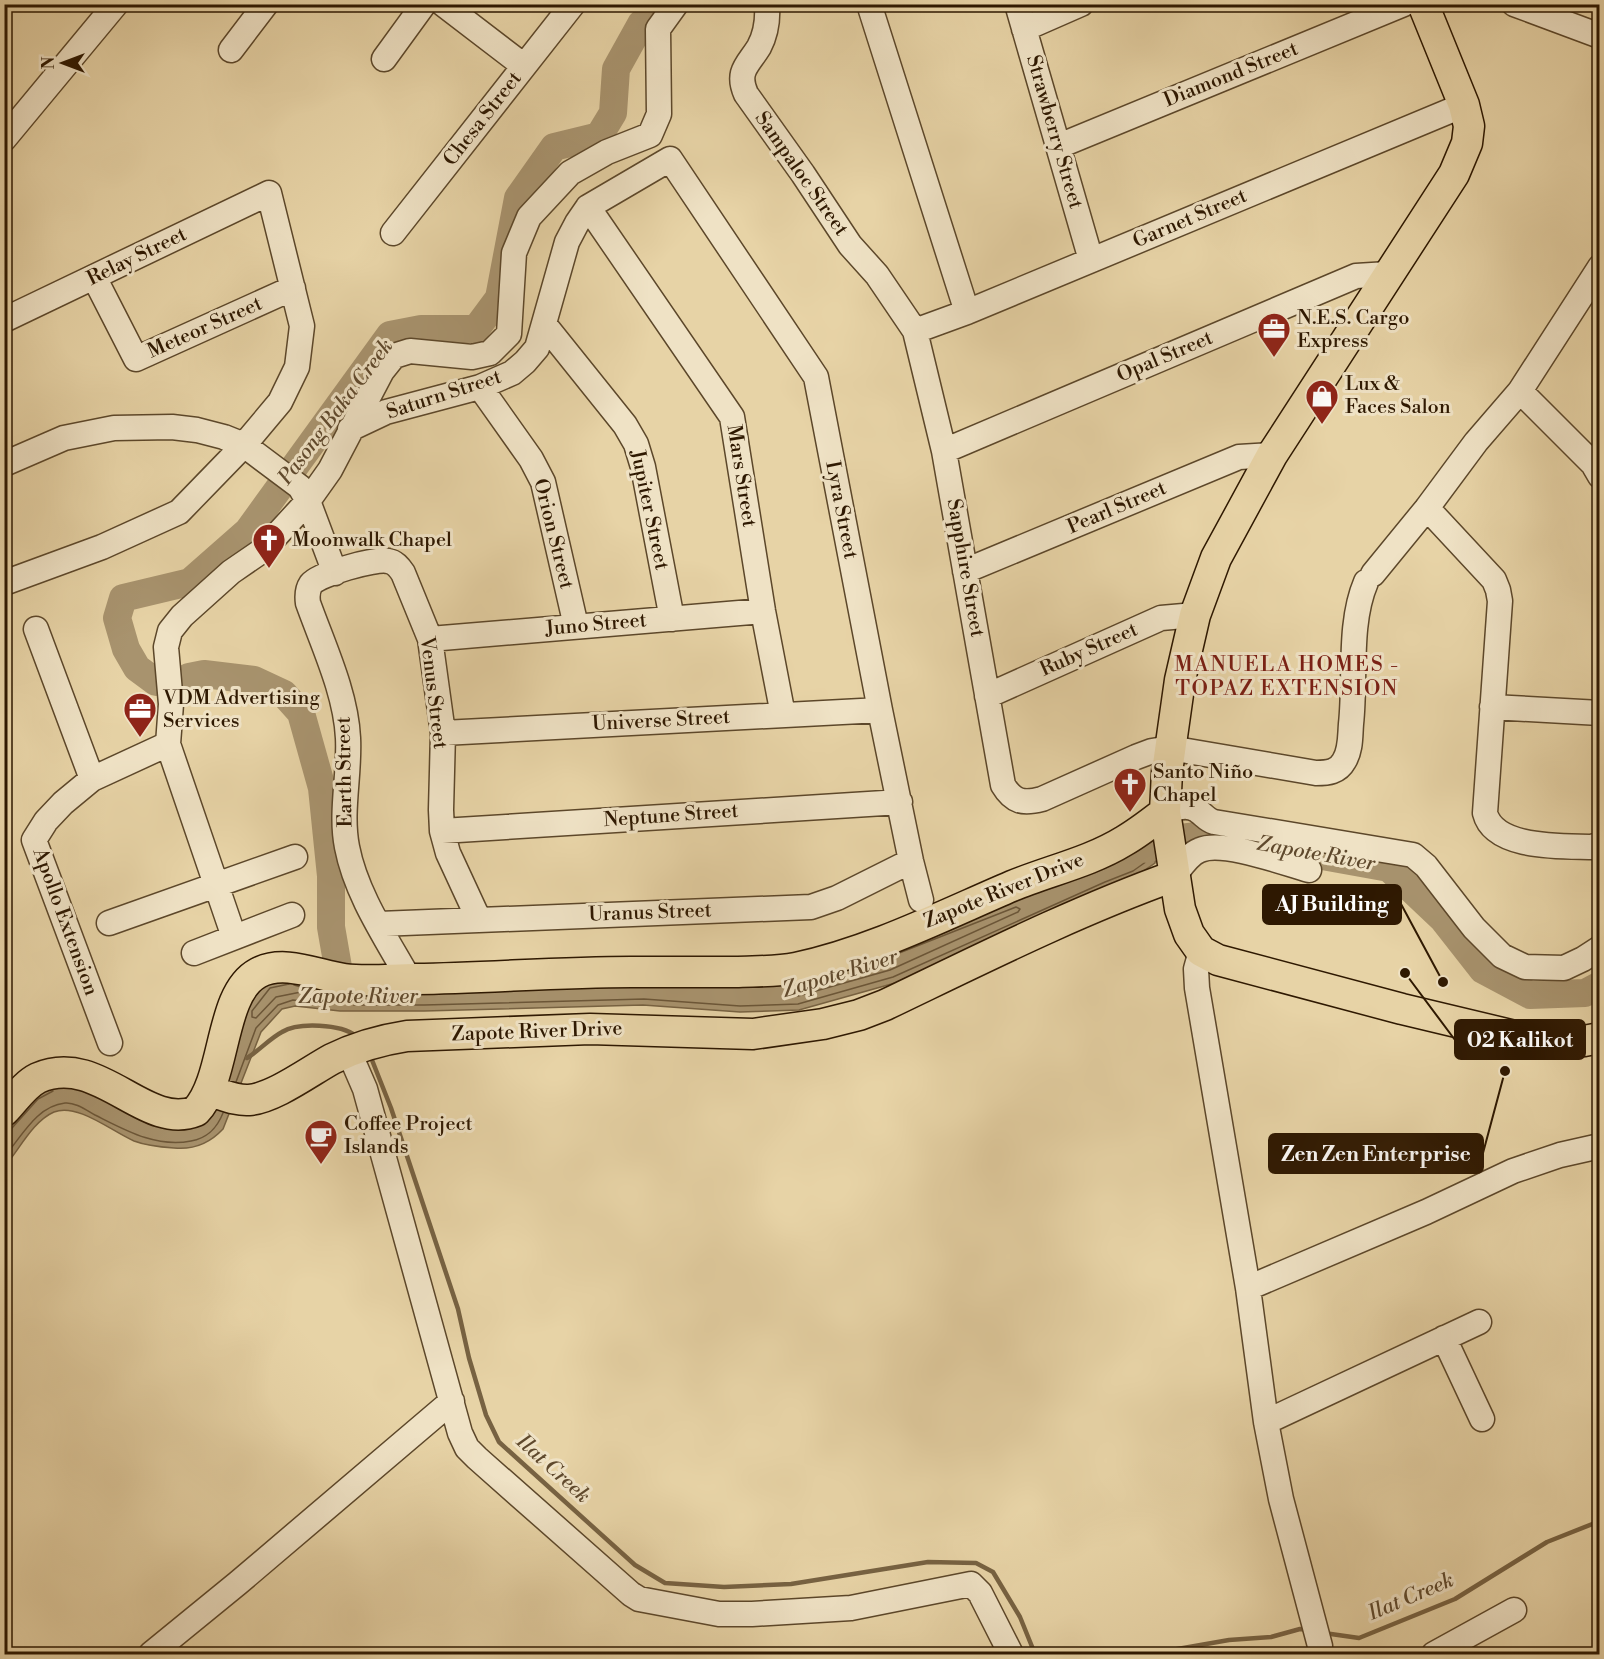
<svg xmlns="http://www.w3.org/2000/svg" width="1604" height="1659" font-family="'Libre Bodoni',serif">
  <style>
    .water { fill: #a8936e; stroke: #776242; stroke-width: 1.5 }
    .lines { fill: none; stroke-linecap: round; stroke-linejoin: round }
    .shore { stroke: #6b5638; stroke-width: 1.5 }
    .stream { stroke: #776242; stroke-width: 4.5 }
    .river { stroke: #a8936e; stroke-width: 28 }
    .minor-casing { stroke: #5c472a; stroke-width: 27 }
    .major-casing { stroke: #2e1801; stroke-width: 33 }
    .minor { stroke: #efe2c5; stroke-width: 24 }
    .major { stroke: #e7d3a6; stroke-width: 30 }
    .labels { text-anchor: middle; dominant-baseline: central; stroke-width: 6; stroke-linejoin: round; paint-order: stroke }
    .street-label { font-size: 20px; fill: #2e1801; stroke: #efe2c5 }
    .poi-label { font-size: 20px; fill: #2e1801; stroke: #efe2c5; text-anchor: start }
    .water-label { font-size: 21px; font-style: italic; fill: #5f492d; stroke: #efe2c5 }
    .neighbourhood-label { font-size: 21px; letter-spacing: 1.5px; fill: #7a1f14; stroke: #efe2c5 }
    .leader { fill: none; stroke: #2e1801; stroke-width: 2 }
    .callout-dot { fill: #2e1801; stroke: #efe2c5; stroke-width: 2 }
    .callout { fill: #2e1801; stroke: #2e1801; stroke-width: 2 }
    .callout-label { font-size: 21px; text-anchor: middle; font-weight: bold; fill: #fff }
  </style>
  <rect width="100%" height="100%" fill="#e7d3a6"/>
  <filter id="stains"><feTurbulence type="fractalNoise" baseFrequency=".00333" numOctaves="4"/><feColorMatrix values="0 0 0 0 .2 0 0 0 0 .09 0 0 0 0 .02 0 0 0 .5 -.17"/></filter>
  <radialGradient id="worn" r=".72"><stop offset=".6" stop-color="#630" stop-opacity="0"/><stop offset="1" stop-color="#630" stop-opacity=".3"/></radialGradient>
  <!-- water -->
  <path class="water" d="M 1153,835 L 1157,851 L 1155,863 L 1136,876 L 1107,887 L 895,983 L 799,1010 L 740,1012 L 643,1005 L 424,1011 L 340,1011 L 295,1006 L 282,1009 L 261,1032 L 223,1129 C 210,1143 194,1150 174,1148 C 160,1147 147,1146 134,1141 C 111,1131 78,1103 54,1112 C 33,1121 19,1150 5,1166 L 5,1126 L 34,1094 L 56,1083 L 191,1115 L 239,1006 L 263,975 L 780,980 Z"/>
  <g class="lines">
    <!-- shore -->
    <path class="shore" d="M 843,972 L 791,991 L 789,995 L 798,996 L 890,970 L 1018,912 L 1020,909 L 1016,907 L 894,955
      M 289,984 L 270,988 L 252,1011 L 252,1017 L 256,1018 L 276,997 L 301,992 L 301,987 L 294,985
      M 236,1082 L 256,1028 L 278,1005 L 293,1000 L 340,1005 L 424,1005 L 644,999 L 740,1006 L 798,1004 L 893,977 L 1105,882 L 1133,871 L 1150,859 L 1151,852 L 1149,845
      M 4,1131 L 12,1128 L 38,1099 L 53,1091
      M 4,1157 C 21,1138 36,1106 65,1103 C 75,1102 86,1110 95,1115 C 125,1130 156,1148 191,1141 C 208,1138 217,1128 223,1113"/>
    <!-- stream -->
    <path class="stream" d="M 370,1055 L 391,1108 L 458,1309 L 469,1358 L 486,1415 L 499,1442 L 635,1565 L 665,1583 L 724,1587 L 791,1584 L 928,1562 L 976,1563 L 993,1572 L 1020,1617 L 1035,1654
      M 247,1058 C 260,1050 269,1039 282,1032 C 298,1022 341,1024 356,1036
      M 1324,1633 L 1359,1638 L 1455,1599 L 1547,1542 L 1600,1521
      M 1149,1654 L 1229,1640 L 1271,1637 L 1300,1629 L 1307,1630"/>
    <!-- river -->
    <path class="river" d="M 189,677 L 204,674 L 254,680 L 284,694 L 301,713 L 322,788 L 331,876 L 331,927 L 343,996
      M 163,681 L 156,682 L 137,668 L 126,649 L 117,618 L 123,598 L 190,582 L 248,531 L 390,335 L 421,329 L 476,329 L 499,298 L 518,198 L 554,147 L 599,136 L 613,113 L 616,69 L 641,24 L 662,4
      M 1147,849 C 1166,839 1185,837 1207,835 L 1389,868 L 1443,919 L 1483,970 L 1530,995 L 1585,993 L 1600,985"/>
    <defs>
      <path id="minor" d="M 443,4 L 524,66
        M 767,4 C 768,19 766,34 759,47 C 748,65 736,71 746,94 L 803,174 L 850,245 L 877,275 L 915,331 L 944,451 L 1003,785 C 1013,802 1023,804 1042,799 L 1136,757 L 1152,751 L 1170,748 L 1316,773 C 1328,773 1338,772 1344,761 C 1351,750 1350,736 1351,724 C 1356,679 1348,624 1366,582
        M 869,4 L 967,312
        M 1017,4 L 1091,260
        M 1514,4 L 1600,36
        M 1024,29 L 1081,4
        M 231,50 L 266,4
        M 384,59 L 424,4
        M 4,139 L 116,4
        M 1059,146 L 1404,4
        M 588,207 L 732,417 L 763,611 L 783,715
        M 393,233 L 573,4
        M 94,277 L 136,359 L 293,288
        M 4,320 L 269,193 L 302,326 L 297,367 L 280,402 L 244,445 L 179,512 L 102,547 L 4,583
        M 544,324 L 625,425 L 636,444 L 643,467 L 672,619
        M 915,331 L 967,312 L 1464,105
        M 480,387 L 531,459 L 543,482 L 576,626
        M 1520,391 L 1593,464 L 1600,476
        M 350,429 L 386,412 L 480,387 L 512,373 L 525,362 L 537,348 L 567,242 L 577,223 L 588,207 L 670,159 L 816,377 L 880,710 L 911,861 L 921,900
        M 944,451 L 1356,276 L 1388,274
        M 4,464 L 64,438 L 114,428 L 172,427 L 197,430 L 224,437 L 244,445 L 300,487 L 308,501 L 335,573
        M 1427,508 L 1494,580 L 1498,590 L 1500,601 L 1485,813 C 1494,849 1561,846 1591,847 L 1600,845
        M 965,571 L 1239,457 L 1272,455
        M 1373,574 L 1427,508 L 1476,442 L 1520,391 L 1600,267
        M 36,629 L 92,779
        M 430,639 L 763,611
        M 987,696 L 1161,618 L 1195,615
        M 1492,707 L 1600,713
        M 443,733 L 880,710
        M 168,744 L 234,937
        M 1165,812 C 1175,808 1188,803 1198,811 C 1204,815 1207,820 1214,822 L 1413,855 L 1426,866 L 1474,928 L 1502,956 L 1525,967 L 1564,968 L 1583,959 L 1600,948
        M 442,831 L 900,802
        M 1174,876 C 1181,867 1189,854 1200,850 C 1223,840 1284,863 1309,870
        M 109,923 L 295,857
        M 379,924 L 811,907 L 837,898 L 911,861
        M 1201,951 L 1196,969 L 1197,988 L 1248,1288 L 1266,1422 L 1281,1499 L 1320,1646 L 1319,1654
        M 194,953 L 292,915
        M 409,979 C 386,938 356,894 347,847 C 340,812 350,774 348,738 C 346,693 323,645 308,603 C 307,596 307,590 311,584 C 319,574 375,558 388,561 C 395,562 399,567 403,573 L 430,639 L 443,733 L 441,810 L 442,831 L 448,853 L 479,920
        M 110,1043 L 34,840 L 46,821 L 63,803 L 92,779 L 168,744 L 171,704 L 166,647 L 170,631 L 182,616 L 231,572 L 263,550 L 308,501 L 330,470 L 382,371 L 394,356 L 410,351 L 472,357 L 490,353 L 509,334 L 514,253 L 529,217 L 570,173 L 607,152 L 650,135 L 659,114 L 658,29 L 676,4
        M 349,1052 L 365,1089 L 460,1433 L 467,1448 L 477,1458 L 631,1594 L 639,1599 L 719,1614 L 752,1614 L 851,1608 L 971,1584 L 980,1593 L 1011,1654
        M 1248,1288 L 1426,1212 L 1513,1171 L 1560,1155 L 1600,1146
        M 1444,1338 L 1482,1419
        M 1266,1422 L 1479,1322
        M 151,1654 L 238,1583 L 452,1401
        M 1434,1654 L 1514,1610"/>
      <path id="major" d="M 1423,4 L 1464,105 L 1469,126 L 1467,143 L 1454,174 L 1272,455 L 1216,558 L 1195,615 L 1180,680 L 1167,772 L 1165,812 L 1180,909 L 1189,934 L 1201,951 L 1218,960 L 1402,1009 L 1519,1037 L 1552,1043 L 1584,1041 L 1600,1038
        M 209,1091 C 222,1094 235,1101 249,1100 C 274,1098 310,1071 332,1059 C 356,1047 381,1040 407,1036 L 590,1029 L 753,1034 L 823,1024 L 859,1015 L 885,1005 C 981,959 1074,912 1174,876
        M 4,1111 C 15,1100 24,1085 38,1078 C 99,1051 145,1132 196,1111 C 227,1078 219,994 258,973 C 284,959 317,975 344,979 C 367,982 392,979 416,979 C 487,978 559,972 631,972 C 665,972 700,972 735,972 C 755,971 776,972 796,968 C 871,952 942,916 1012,886 C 1048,871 1090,862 1124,841 C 1138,833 1152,822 1165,812"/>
    </defs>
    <!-- minor casing -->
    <use href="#minor" class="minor-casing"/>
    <!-- major casing -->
    <use href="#major" class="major-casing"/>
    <!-- minor -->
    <use href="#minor" class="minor"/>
    <!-- major -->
    <use href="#major" class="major"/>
  </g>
  <!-- icons -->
  <defs>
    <symbol id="office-pin" viewBox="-11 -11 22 30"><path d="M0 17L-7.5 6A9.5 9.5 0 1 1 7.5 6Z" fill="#8f2418" stroke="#efe2c5"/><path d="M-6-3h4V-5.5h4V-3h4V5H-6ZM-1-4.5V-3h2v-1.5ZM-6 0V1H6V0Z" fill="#fff"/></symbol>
    <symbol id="shop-pin" viewBox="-11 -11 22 30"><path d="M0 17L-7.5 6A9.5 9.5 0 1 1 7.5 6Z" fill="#8f2418" stroke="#efe2c5"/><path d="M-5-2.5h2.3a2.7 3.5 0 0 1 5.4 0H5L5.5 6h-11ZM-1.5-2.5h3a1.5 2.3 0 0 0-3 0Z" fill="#fff"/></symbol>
    <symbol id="church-pin" viewBox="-11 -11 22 30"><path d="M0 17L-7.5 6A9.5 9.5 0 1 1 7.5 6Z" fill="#8f2418" stroke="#efe2c5"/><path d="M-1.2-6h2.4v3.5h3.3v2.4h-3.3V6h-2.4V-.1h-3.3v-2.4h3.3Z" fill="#fff"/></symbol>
    <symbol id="cafe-pin" viewBox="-11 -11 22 30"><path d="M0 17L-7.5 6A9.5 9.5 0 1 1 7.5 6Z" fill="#8f2418" stroke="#efe2c5"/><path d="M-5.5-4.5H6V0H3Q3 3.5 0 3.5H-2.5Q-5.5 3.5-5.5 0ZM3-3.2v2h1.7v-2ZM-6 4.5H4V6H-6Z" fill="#fff"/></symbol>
  </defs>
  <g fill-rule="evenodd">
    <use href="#office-pin" x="1255" y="310" width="38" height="52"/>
    <use href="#shop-pin" x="1303" y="377" width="38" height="52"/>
    <use href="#church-pin" x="250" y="521" width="38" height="52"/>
    <use href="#office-pin" x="121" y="690" width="38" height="52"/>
    <use href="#church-pin" x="1111" y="765" width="38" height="52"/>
    <use href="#cafe-pin" x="302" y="1117" width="38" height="52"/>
  </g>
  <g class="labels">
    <!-- street labels -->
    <g class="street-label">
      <text transform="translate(1231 75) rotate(-22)">Diamond Street</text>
      <text transform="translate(483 119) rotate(-52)">Chesa Street</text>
      <text transform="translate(1054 132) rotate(74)">Strawberry Street</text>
      <text transform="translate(801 174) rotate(55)">Sampaloc Street</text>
      <text transform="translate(1190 219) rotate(-23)">Garnet Street</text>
      <text transform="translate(137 257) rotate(-26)">Relay Street</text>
      <text transform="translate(205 328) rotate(-24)">Meteor Street</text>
      <text transform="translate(1165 357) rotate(-23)">Opal Street</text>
      <text transform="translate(444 395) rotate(-18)">Saturn Street</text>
      <text transform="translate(741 476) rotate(81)">Mars Street</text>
      <text transform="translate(1117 508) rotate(-23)">Pearl Street</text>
      <text transform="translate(649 510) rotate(78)">Jupiter Street</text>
      <text transform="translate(841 510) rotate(79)">Lyra Street</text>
      <text transform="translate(553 534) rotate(76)">Orion Street</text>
      <text transform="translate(965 568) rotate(80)">Sapphire Street</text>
      <text transform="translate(596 625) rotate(-5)">Juno Street</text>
      <text transform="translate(1089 650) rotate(-24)">Ruby Street</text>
      <text transform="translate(433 693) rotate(83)">Venus Street</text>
      <text transform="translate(661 721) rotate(-3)">Universe Street</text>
      <text transform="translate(345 772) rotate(-91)">Earth Street</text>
      <text transform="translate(671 816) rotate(-4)">Neptune Street</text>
      <text transform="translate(1004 891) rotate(-22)">Zapote River Drive</text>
      <text transform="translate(650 913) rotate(-2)">Uranus Street</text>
      <text transform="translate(65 922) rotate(70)">Apollo Extension</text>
      <text transform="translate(537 1032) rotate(-2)">Zapote River Drive</text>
    </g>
    <!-- poi labels -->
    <g class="poi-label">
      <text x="1297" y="318">N.E.S. Cargo<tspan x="1297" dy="23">Express</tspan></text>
      <text x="1345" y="384">Lux &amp;<tspan x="1345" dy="23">Faces Salon</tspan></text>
      <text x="292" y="540">Moonwalk Chapel</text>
      <text x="163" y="698">VDM Advertising<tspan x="163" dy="23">Services</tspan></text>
      <text x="1153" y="772">Santo Niño<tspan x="1153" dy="23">Chapel</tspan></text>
      <text x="344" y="1124">Coffee Project<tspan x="344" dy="23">Islands</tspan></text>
    </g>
    <!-- water labels -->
    <g class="water-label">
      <text transform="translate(336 412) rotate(-53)">Pasong Baka Creek</text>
      <text transform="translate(1316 854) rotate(10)">Zapote River</text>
      <text transform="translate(840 974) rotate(-17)">Zapote River</text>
      <text x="358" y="997">Zapote River</text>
      <text transform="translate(553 1469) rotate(42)">Ilat Creek</text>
      <text transform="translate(1411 1597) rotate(-23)">Ilat Creek</text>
    </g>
    <!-- neighbourhood labels -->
    <g class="neighbourhood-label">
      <text x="1287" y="665">MANUELA HOMES -<tspan x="1287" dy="24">TOPAZ EXTENSION</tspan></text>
    </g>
  </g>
  <!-- callouts -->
  <path class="leader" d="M1443 982L1401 904M1405 973L1455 1040M1505 1071L1483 1153"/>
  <g class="callout-dot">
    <circle cx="1443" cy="982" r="6"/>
    <circle cx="1405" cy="973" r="6"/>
    <circle cx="1505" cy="1071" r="6"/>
  </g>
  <g class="callout">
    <rect x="1263" y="885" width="138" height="39" rx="6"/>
    <rect x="1455" y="1020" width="130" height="39" rx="6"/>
    <rect x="1269" y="1134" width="214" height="39" rx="6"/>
  </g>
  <g class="callout-label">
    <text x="1332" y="911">AJ Building</text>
    <text x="1520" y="1047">02 Kalikot</text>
    <text x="1376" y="1161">Zen Zen Enterprise</text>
  </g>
  <!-- margin -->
  <rect width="1604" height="1659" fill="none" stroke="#e7d3a6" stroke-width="24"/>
  <rect x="6" y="6" width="1592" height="1647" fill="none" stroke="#2e1801" stroke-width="3"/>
  <rect x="12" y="12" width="1580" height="1635" fill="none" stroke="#2e1801" stroke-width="1.5"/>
  <!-- north arrow -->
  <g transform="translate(63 63) rotate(270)" stroke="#efe2c5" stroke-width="4.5" paint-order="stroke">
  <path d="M0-4.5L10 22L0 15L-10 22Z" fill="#2e1801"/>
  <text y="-9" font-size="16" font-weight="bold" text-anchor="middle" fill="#2e1801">N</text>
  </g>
  <rect width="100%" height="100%" filter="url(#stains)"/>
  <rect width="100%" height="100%" fill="url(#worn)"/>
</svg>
